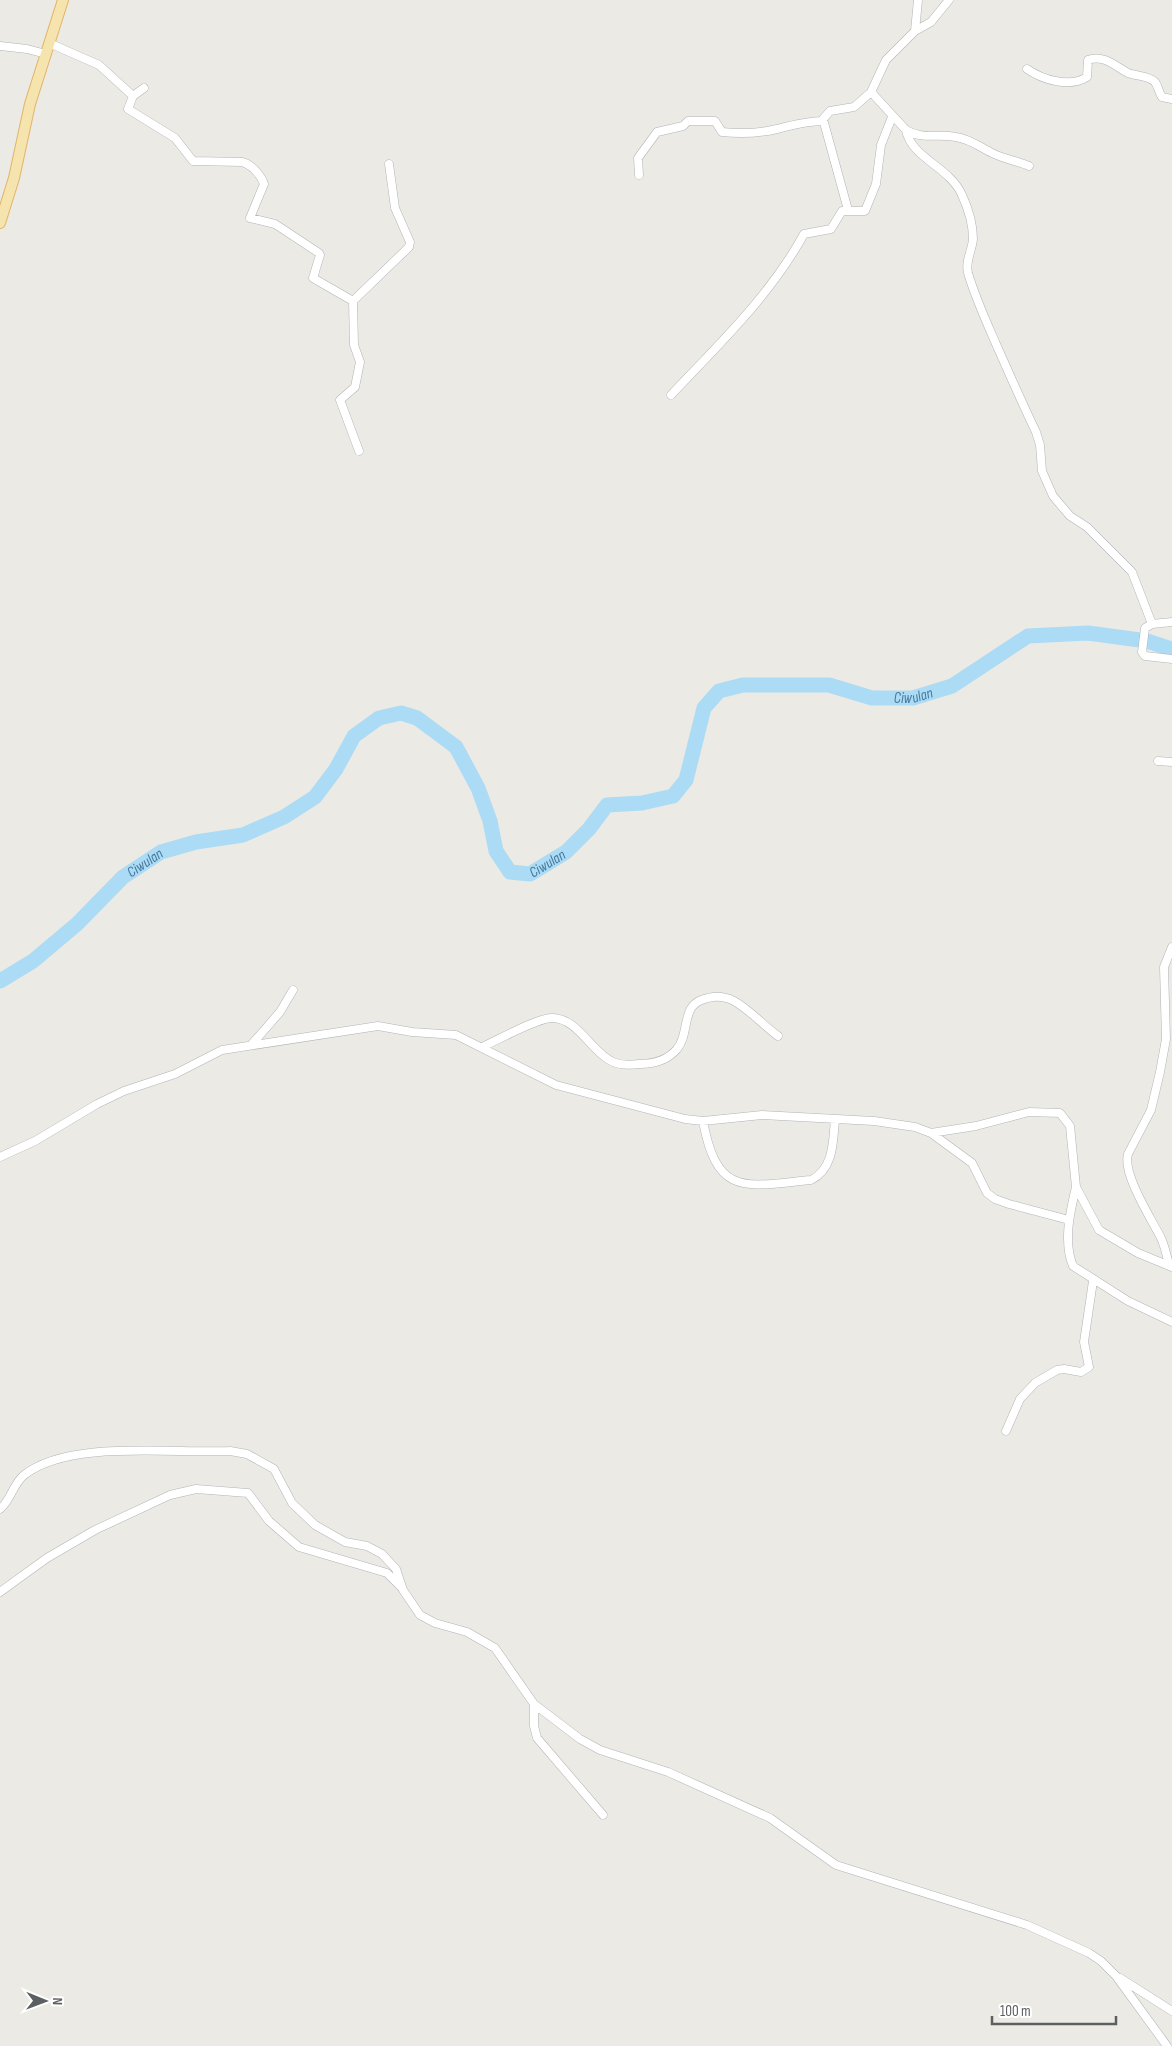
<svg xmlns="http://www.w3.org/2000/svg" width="1172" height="2046" font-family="'Sofia Sans Condensed',sans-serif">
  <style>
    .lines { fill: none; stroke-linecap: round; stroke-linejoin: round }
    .river { stroke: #abdbf5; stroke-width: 15 }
    .minor-casing { stroke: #b1b4b7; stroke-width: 9 }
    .major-casing { stroke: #e1b468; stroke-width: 12 }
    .minor { stroke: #fff; stroke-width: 8 }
    .major { stroke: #f6e4af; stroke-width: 10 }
    .labels { text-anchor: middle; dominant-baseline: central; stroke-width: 5; stroke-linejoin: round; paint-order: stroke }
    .water-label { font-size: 15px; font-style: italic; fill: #47799d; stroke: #fff }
  </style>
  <rect width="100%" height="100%" fill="#eceae4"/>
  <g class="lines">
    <!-- river -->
    <path class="river" id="s1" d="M 0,981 L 33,961 L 77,924 L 123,877 L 161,852 L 196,842 L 243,835 L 284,817 L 315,797 L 336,769 L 354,736 L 379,718 L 401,713 L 417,718 L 456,747 L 478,788 L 490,821 L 496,851 L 510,872 L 530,874 L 566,852 L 589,829 L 607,805 L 642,803 L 673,796 L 686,780 L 704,708 L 719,691 L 743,685 L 829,685 L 872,698 L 913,698 L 952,686 L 1028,636 L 1088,633 L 1147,641 L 1172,649"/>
    <defs>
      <path id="minor" d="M 918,0 L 915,31 L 886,60 L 871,92 L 906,130 C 911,158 950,167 962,195 C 968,208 973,225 973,239 C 972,251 965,261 968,273 C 975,297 986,321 996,344 C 1009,373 1022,403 1036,432 L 1040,445 L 1042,471 L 1053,496 L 1070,516 L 1087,527 L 1132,572 L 1152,624
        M 915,31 L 931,22 L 949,0
        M 49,43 L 99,65 L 133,96 L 144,88
        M 0,46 L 27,49 L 46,54
        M 1027,69 C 1043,80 1070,88 1087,77 L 1088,60 C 1103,54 1115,66 1128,73 C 1136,76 1149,76 1155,82 C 1158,86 1159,93 1162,97 L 1172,99
        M 133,96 L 128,109 L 175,138 L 193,161 L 242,162 C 251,164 261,175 264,184 L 250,218 L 275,224 L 319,253 L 320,255 L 313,278 L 353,301 L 354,345 L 360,362 L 355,387 L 340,400 L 359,451
        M 906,130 C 922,140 938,133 956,137 C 970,139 980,147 992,153 C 1004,159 1017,161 1029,166
        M 639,175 L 638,158 L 657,132 L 683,126 L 688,121 L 715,121 L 722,132 C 740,134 760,133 777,129 C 793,125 806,121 823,121
        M 848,210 L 823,119 L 830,111 L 854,107 L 871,92
        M 353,301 L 409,247 L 410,242 L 395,208 L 389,164
        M 671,395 C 719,344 770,296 804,234 L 831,229 L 842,211 L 865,211 L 876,184 L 881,145 L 892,117
        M 1172,622 L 1152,624 L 1145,628 L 1142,652 L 1145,656 L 1172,659
        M 1158,761 L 1172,762
        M 252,1044 L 280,1012 L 293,990
        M 482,1047 C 498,1040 537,1018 552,1018 C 578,1018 591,1052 613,1062 C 620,1065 631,1065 639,1064 C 653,1064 667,1061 677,1049 C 691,1033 679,1003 708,998 C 716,996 726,997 734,1001 C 750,1010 763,1025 778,1036
        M 703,1121 C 717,1198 746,1186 811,1180 C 834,1169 833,1141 835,1119
        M 931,1133 L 972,1163 L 987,1193 L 995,1199 L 1009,1204 L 1069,1220
        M 0,1157 L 35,1141 L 97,1104 L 124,1091 L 175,1074 L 222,1050 L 378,1026 L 412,1032 L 456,1035 L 556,1085 L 685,1119 L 703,1121 L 762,1115 L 874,1121 L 915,1127 L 931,1133 L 976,1126 L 1029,1112 L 1060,1113 L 1070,1126 L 1076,1187 L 1099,1230 L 1138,1253 L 1172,1267
        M 1076,1187 C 1070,1212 1063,1242 1073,1266 L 1128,1301 L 1172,1322
        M 1169,1265 C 1167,1256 1165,1247 1161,1238 C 1152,1220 1122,1174 1128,1154 L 1151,1110 L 1160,1072 L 1166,1039 L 1164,967 L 1172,947
        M 1006,1431 L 1020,1399 L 1035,1383 L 1057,1370 L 1064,1369 L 1081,1372 L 1089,1367 L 1084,1342 L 1093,1281
        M 0,1509 C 11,1500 13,1484 24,1475 C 69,1439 175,1454 230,1451 L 247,1454 L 274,1469 L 292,1503 L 315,1525 L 345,1542 L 367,1546 L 382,1554 L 396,1569 L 403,1590 L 420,1615 L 435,1623 L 467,1632 L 495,1648 L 534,1704 L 580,1739 L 600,1750 L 668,1772 L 770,1818 L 836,1865 L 1027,1925 L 1089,1953 L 1101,1961 L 1116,1976 L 1167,2046
        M 0,1592 L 47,1558 L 95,1530 L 170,1495 L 196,1489 L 248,1493 L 269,1521 L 299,1547 L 387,1573 L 402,1588
        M 534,1704 L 534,1726 L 537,1738 L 603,1815
        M 1120,1978 L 1172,2011"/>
      <path id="major" d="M 0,223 L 14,178 L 30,104 L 63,0"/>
    </defs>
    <!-- minor casing -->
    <use href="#minor" class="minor-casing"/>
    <!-- major casing -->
    <use href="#major" class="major-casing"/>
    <!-- minor -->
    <use href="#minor" class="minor"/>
    <!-- major -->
    <use href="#major" class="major"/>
  </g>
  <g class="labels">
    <!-- water labels -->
    <g class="water-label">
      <text stroke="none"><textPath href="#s1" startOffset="1208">Ciwulan</textPath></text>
      <text stroke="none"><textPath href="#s1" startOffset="742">Ciwulan</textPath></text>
      <text stroke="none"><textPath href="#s1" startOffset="188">Ciwulan</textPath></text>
    </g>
  </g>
  <!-- north arrow -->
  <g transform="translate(45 2001) rotate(91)" stroke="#ffffff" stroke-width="4" paint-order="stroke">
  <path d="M0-4L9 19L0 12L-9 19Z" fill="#5c5f62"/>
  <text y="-8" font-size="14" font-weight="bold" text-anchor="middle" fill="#5c5f62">N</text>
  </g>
  <!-- scale -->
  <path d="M992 2016v8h124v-8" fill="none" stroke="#5c5f62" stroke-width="2.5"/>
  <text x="1000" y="2016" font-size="15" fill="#5c5f62" stroke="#ffffff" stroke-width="4" paint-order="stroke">100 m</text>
</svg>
